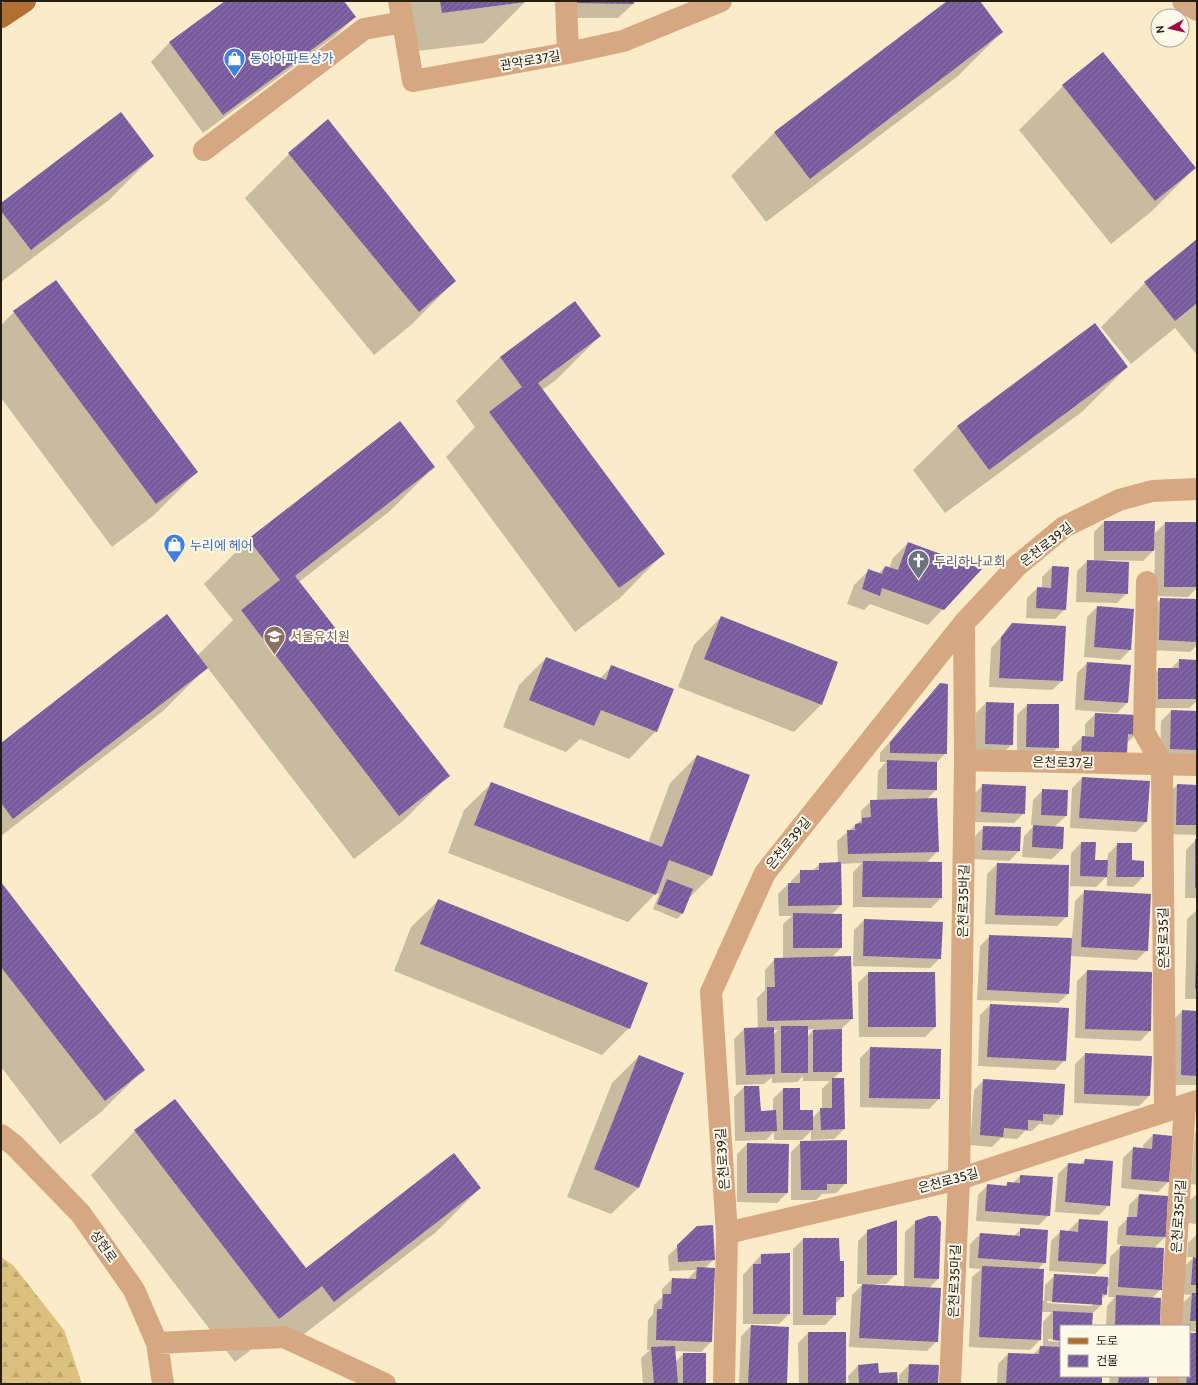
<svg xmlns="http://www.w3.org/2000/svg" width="1198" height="1385" font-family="Cabin,'Noto Sans KR',sans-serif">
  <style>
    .forest { fill: url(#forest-firs) }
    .shadow { fill: #0003; fill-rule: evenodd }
    .building { fill: url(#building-hatch) }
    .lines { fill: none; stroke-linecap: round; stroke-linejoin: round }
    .minor { stroke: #d7a782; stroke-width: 22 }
    .major { stroke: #b36e32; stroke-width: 22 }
    .labels { text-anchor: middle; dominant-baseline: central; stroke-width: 4; stroke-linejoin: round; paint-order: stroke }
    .shop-label { font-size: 13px; fill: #366cbe; stroke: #fff9ec; text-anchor: start }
    .street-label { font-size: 13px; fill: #241f13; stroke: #fff9ec }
    .worship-label { font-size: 13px; fill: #5b616d; stroke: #fff9ec; text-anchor: start }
    .education-label { font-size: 13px; fill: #785e54; stroke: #fff9ec; text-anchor: start }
  </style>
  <defs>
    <pattern id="forest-firs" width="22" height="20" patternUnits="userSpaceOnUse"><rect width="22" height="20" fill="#dbc07e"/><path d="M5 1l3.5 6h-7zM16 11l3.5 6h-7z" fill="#bca56c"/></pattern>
    <pattern id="building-hatch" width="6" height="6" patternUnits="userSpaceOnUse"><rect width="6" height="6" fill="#785a9e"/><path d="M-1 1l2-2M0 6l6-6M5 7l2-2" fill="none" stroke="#8d77a6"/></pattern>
  </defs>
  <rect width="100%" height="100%" fill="#faebc9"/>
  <!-- forest -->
  <path class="forest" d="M 1,1257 L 13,1265 L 64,1330 L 82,1384 L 1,1384 Z"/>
  <!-- shadow -->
  <path class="shadow" d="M 227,1 L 343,1 L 355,17 L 335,36 L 203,133 L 151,62 L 170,42 Z
    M 395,1 L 525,1 L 525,2 L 484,43 L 401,53 Z
    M 561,1 L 633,1 L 633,4 L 618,18 L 561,18 Z
    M 949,1 L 978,1 L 1002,32 L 958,76 L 766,222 L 731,176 L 775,132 Z
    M 1063,86 L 1195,168 L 1151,212 L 1111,244 L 1019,130 Z
    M 289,154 L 455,281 L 411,325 L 374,355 L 245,198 Z
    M 153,156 L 109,200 L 1,282 L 1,205 Z
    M 1197,240 L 1197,355 L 1175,328 L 1131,364 L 1101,327 L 1145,283 Z
    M 575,302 L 600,336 L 556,380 L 542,390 L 663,554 L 620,598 L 575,632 L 446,457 L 475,427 L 456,401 L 500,357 Z
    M 14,312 L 197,472 L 153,516 L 112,547 L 1,398 L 1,325 Z
    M 1095,324 L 1127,367 L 1083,411 L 945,513 L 913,470 L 957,427 Z
    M 400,423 L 434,467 L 390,511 L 299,582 L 448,776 L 404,820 L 354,859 L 207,667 L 163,711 L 1,836 L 1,745 L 198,655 L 233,620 L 204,584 L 248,540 Z
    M 1104,522 L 1154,522 L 1153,540 L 1155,540 L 1155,533 L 1165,523 L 1197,523 L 1197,588 L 1188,597 L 1154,596 L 1155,549 L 1143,561 L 1108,560 L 1127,593 L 1117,603 L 1076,602 L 1077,571 L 1087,561 L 1094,561 L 1094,532 Z
    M 908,543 L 980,569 L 928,625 L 870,604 L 864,610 L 847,604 L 854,585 L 869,570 L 878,574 L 885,567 L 889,568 L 893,558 Z
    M 1052,567 L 1065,609 L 1055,619 L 1026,618 L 1027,598 L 1037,588 L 1042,589 L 1042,577 Z
    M 1161,599 L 1197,600 L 1197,645 L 1190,652 L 1149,650 L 1151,609 Z
    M 1097,607 L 1130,650 L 1120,660 L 1084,657 L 1087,617 Z
    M 721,617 L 821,705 L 794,732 L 678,687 L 694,645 Z
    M 1013,624 L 1063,680 L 1052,690 L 989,687 L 991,648 Z
    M 546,658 L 600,678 L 612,666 L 656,731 L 629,759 L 580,739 L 566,752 L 503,727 L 519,685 Z
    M 1179,660 L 1197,661 L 1197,701 L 1189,708 L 1148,708 L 1149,679 L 1159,669 L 1171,669 Z
    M 1087,663 L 1127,703 L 1117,713 L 1075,710 L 1077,673 Z
    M 940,684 L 946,753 L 936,763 L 936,790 L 927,799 L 938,851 L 926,863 L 941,898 L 931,908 L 853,907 L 853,872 L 862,863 L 840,864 L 841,905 L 831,915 L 841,948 L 831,958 L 852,1019 L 841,1029 L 841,1071 L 833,1079 L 844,1129 L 834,1139 L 811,1140 L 811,1131 L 802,1140 L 774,1140 L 774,1132 L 766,1140 L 735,1141 L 734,1097 L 744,1087 L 759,1087 L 760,1112 L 773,1111 L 773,1099 L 783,1089 L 799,1111 L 812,1118 L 821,1109 L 822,1109 L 822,1089 L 830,1081 L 803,1081 L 803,1076 L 797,1082 L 772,1083 L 772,1077 L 764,1084 L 736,1085 L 734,1039 L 744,1029 L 758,1028 L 757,998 L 765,990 L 765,970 L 775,959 L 783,959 L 783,924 L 792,916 L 779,916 L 778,894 L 788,884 L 791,884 L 791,881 L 801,871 L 812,871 L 820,864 L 838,863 L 837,841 L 861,820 L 861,811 L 871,801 L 877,800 L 878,771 L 886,762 L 880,762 L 880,753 ZM 814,1029 L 807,1037 L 807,1030 ZM 773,1030 L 778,1030 L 773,1035 Z
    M 986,703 L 1012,744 L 1002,754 L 975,754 L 976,713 Z
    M 1027,705 L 1058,747 L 1048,757 L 1017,757 L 1017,715 Z
    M 1171,711 L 1197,712 L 1197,760 L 1160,759 L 1161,721 Z
    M 1095,714 L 1136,734 L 1127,743 L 1071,762 L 1072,747 L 1082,737 L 1085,737 L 1085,724 Z
    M 697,756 L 749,776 L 711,876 L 688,899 L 682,914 L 677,919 L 653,909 L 659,894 L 656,893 L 628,922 L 448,853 L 464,810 L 492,783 L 648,843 L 670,783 Z
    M 1082,778 L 1148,782 L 1146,822 L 1136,832 L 1070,828 L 1072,788 Z
    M 983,785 L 1024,813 L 1014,823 L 972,822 L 973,795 Z
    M 1177,785 L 1197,786 L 1197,834 L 1196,835 L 1166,834 L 1167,795 Z
    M 1043,790 L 1066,816 L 1054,827 L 1063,828 L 1062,849 L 1052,859 L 1022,857 L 1024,836 L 1035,825 L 1031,825 L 1033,800 Z
    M 984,827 L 1020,828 L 1019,851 L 1009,861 L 973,859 L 974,837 Z
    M 1196,840 L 1197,840 L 1197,898 L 1185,898 L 1186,850 Z
    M 1081,843 L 1094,861 L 1107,861 L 1108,854 L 1118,844 L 1131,861 L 1143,862 L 1143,877 L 1133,887 L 1107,886 L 1107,876 L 1096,887 L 1070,886 L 1071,853 Z
    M 997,864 L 1067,916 L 1057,926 L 985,924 L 987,874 Z
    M 1,883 L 144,1069 L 100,1113 L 60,1144 L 1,1067 Z
    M 1085,891 L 1147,950 L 1137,960 L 1070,956 L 1069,993 L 1058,1003 L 977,1000 L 980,946 L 990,936 L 1072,939 L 1075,901 Z
    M 439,900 L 629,1028 L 602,1055 L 394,971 L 411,927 Z
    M 1197,910 L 1197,999 L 1185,999 L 1187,919 Z
    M 864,920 L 940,958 L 930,968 L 853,966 L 854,930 Z
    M 1087,971 L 1150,1031 L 1140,1041 L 1075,1038 L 1077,981 Z
    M 868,973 L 935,1027 L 925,1037 L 859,1037 L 858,983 Z
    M 990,1005 L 1065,1060 L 1055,1070 L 978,1066 L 980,1015 Z
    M 1182,1011 L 1197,1012 L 1197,1084 L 1195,1085 L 1171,1085 L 1172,1021 Z
    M 870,1048 L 939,1099 L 929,1109 L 860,1107 L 860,1058 Z
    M 1085,1054 L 1149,1096 L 1139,1106 L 1074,1103 L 1075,1064 Z
    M 639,1056 L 639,1187 L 611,1214 L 567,1197 L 612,1083 Z
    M 984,1080 L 1062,1115 L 1052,1125 L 1039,1124 L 1032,1131 L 1025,1131 L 1017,1139 L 1001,1138 L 992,1147 L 970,1145 L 974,1090 Z
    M 1197,1130 L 1197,1185 L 1191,1184 L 1195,1132 Z
    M 135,1131 L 306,1269 L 480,1188 L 436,1232 L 290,1345 L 278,1329 L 235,1362 L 91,1175 Z
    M 1153,1135 L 1168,1182 L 1158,1192 L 1121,1188 L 1123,1158 L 1133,1148 L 1143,1149 L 1143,1145 Z
    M 801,1142 L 846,1183 L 836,1193 L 822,1194 L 816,1200 L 791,1200 L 791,1152 Z
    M 747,1144 L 787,1193 L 777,1203 L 737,1202 L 737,1154 Z
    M 1085,1160 L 1109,1205 L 1099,1215 L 1055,1212 L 1058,1174 L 1068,1164 L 1080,1165 Z
    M 1020,1176 L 1049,1215 L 1039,1225 L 976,1221 L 978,1195 L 988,1185 L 1004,1187 L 1008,1183 L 1013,1183 Z
    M 1197,1194 L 1197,1224 L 1187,1223 L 1189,1201 Z
    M 1139,1195 L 1165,1237 L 1153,1249 L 1161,1289 L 1152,1298 L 1159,1326 L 1106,1326 L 1107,1306 L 1115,1297 L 1108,1297 L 1109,1286 L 1107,1286 L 1106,1294 L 1101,1300 L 1101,1305 L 1092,1314 L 1091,1326 L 1061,1326 L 1061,1340 L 1048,1339 L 1048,1341 L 1061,1342 L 1061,1376 L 1101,1376 L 1101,1384 L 997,1384 L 998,1364 L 1008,1354 L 1033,1355 L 1040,1347 L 1043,1347 L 1043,1322 L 1052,1312 L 1041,1312 L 1040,1340 L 1030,1350 L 969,1347 L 972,1277 L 981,1269 L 969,1268 L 970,1244 L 980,1234 L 1013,1237 L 1021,1229 L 1045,1262 L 1037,1270 L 1042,1301 L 1044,1301 L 1045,1285 L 1055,1275 L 1109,1278 L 1110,1257 L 1122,1245 L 1117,1244 L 1118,1228 L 1128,1218 L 1129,1205 ZM 1047,1301 L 1094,1304 L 1092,1306 L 1047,1303 Z
    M 1079,1220 L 1105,1264 L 1095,1274 L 1049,1271 L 1051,1241 L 1061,1231 L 1069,1232 L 1069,1230 Z
    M 916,1222 L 938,1279 L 928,1289 L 937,1341 L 927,1351 L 849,1347 L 852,1295 L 863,1284 L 857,1284 L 858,1241 L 868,1231 L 896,1274 L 886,1284 L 875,1284 L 875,1286 L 904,1287 L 905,1232 Z
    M 697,1227 L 714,1259 L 704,1269 L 711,1342 L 701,1352 L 674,1351 L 675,1362 L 683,1354 L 705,1384 L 643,1384 L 641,1358 L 650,1350 L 647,1350 L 648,1320 L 653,1314 L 654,1305 L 662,1297 L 662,1289 L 672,1279 L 687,1280 L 696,1270 L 669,1271 L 668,1256 Z
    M 1197,1234 L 1197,1332 L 1189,1331 L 1189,1326 L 1181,1326 L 1182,1304 L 1191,1295 L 1181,1294 L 1183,1268 L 1194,1257 L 1187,1257 L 1188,1243 Z
    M 803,1239 L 839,1262 L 843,1296 L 835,1304 L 835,1315 L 825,1325 L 793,1325 L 793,1249 Z
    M 761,1255 L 789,1314 L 779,1324 L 743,1324 L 743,1275 Z
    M 751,1326 L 786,1384 L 739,1384 L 741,1336 Z
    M 808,1333 L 845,1384 L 799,1384 L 798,1343 Z
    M 1190,1334 L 1197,1334 L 1197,1384 L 1177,1384 L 1178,1376 L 1189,1376 L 1189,1335 Z
    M 909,1365 L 938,1366 L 937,1384 L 899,1384 L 899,1375 Z
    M 858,1366 L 878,1374 L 897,1384 L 849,1384 L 848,1376 Z
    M 1110,1376 L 1148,1376 L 1148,1384 L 1109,1384 Z"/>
  <!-- building -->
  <path class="building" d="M 225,1 L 344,1 L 356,17 L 223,115 L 169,42 Z
    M 440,1 L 526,1 L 526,2 L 442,13 Z
    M 575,1 L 634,1 L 634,4 L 575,3 Z
    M 947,1 L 980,1 L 1003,32 L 810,179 L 774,132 Z
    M 1103,52 L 1196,168 L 1155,201 L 1062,85 Z
    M 121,112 L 154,156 L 31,250 L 1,211 L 1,203 Z
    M 328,119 L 456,281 L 419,312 L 288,153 Z
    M 1197,239 L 1197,303 L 1175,321 L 1144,282 Z
    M 56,280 L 198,472 L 156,504 L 13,311 Z
    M 575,301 L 601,336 L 538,383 L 665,554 L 619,588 L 489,412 L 522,387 L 500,357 Z
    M 1095,323 L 1128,367 L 989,470 L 957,426 Z
    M 400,421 L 435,467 L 295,576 L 450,776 L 399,816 L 241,610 L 280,580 L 248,539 Z
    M 1104,521 L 1155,521 L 1154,551 L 1104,551 Z
    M 1165,522 L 1197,522 L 1197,587 L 1164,587 Z
    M 908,542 L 982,569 L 944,610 L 882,588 L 880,596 L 862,589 L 868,569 L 882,574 L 885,566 L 898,570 Z
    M 1087,560 L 1129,562 L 1128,594 L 1086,592 Z
    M 1052,566 L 1069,567 L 1066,610 L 1036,608 L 1037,587 L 1051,588 Z
    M 1160,598 L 1197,599 L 1197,642 L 1159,640 Z
    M 1097,606 L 1134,609 L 1131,650 L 1094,647 Z
    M 167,614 L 208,668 L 13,819 L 1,803 L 1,743 Z
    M 721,616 L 838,662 L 822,705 L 704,659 Z
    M 1012,623 L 1066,626 L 1063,681 L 999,678 L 1001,637 Z
    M 546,657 L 606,680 L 611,665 L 674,689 L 657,732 L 601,710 L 594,726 L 529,700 Z
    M 1179,659 L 1197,660 L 1197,699 L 1158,699 L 1158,668 L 1179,668 Z
    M 1087,662 L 1131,665 L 1128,703 L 1084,700 Z
    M 940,683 L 948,684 L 947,754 L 890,753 L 890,742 Z
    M 986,702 L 1014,703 L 1013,745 L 985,744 Z
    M 1027,704 L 1059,704 L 1059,748 L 1026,747 Z
    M 1171,710 L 1197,711 L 1197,750 L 1170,749 Z
    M 1095,713 L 1137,715 L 1137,735 L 1128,734 L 1127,754 L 1081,752 L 1082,736 L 1094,737 Z
    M 697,755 L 750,775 L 712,876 L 669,860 L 656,895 L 474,825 L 491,782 L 662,847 Z
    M 887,760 L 937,762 L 937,790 L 887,789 Z
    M 1082,777 L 1150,781 L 1147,822 L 1079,818 Z
    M 982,784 L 1026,786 L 1025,814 L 981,812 Z
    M 1177,784 L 1197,785 L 1197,825 L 1176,825 Z
    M 1042,789 L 1068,790 L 1067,816 L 1041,815 Z
    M 937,798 L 939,852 L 848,854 L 847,830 L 855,830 L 855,824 L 862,823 L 862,818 L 871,817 L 870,800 Z
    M 1033,825 L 1064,827 L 1063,849 L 1032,847 Z
    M 983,826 L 1021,827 L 1020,851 L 982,850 Z
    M 1195,839 L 1197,839 L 1197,888 L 1195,888 Z
    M 1081,842 L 1096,842 L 1095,860 L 1108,860 L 1107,877 L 1080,876 Z
    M 1117,843 L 1132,843 L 1132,860 L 1144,861 L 1144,877 L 1116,877 Z
    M 863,861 L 942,862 L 942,898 L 862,897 Z
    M 841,862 L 842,905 L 788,906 L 788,883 L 800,883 L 800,870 L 819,870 L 819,863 Z
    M 997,863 L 1069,865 L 1068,917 L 995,915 Z
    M 667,879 L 693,889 L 683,914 L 657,904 Z
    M 1,882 L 145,1070 L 105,1101 L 1,967 Z
    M 1084,890 L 1151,894 L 1148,951 L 1081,947 Z
    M 438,899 L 648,983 L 630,1029 L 420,944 Z
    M 793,913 L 842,914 L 842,948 L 793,948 Z
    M 864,919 L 943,922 L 941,959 L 863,956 Z
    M 989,935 L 1072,938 L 1069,994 L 987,990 Z
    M 851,956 L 853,1019 L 767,1021 L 767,987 L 775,987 L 774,958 Z
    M 1196,956 L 1197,956 L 1197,989 L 1195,989 Z
    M 1087,970 L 1152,972 L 1151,1031 L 1085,1029 Z
    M 868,972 L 935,972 L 936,1027 L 868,1027 Z
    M 990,1004 L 1069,1008 L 1066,1061 L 987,1057 Z
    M 1182,1010 L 1197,1011 L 1197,1076 L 1181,1075 Z
    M 781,1026 L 808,1026 L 808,1073 L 781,1073 Z
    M 774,1027 L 775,1074 L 746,1075 L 744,1028 Z
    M 842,1029 L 842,1072 L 813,1072 L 813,1030 Z
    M 870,1047 L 941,1049 L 940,1099 L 869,1098 Z
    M 1085,1053 L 1152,1056 L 1150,1096 L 1084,1094 Z
    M 639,1055 L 684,1073 L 639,1188 L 594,1169 Z
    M 832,1078 L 844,1078 L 845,1129 L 821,1130 L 820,1108 L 832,1108 Z
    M 983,1079 L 1065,1084 L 1063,1115 L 1043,1114 L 1043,1121 L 1028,1120 L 1028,1130 L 1004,1128 L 1003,1137 L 980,1135 Z
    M 744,1086 L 759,1086 L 761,1111 L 776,1110 L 777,1131 L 745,1132 Z
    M 783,1088 L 800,1088 L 800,1110 L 813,1110 L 813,1130 L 783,1130 Z
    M 175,1099 L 306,1268 L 454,1153 L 481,1188 L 334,1302 L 322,1286 L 279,1319 L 134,1130 Z
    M 1153,1134 L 1173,1136 L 1169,1182 L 1131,1179 L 1133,1147 L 1152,1149 Z
    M 847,1140 L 847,1184 L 827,1184 L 827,1190 L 801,1190 L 800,1141 Z
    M 747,1143 L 789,1144 L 788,1193 L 747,1193 Z
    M 1085,1159 L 1113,1161 L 1110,1206 L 1065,1202 L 1068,1163 L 1084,1164 Z
    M 1020,1175 L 1053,1177 L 1050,1216 L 985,1211 L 987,1184 L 1007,1186 L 1007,1182 L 1020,1183 Z
    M 1139,1194 L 1168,1196 L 1166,1237 L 1126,1235 L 1127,1217 L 1137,1217 Z
    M 929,1216 L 937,1216 L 941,1222 L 939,1279 L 914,1278 L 915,1221 Z
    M 1079,1219 L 1108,1221 L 1106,1264 L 1058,1261 L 1060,1230 L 1078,1232 Z
    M 897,1220 L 897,1275 L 867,1275 L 867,1230 Z
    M 713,1225 L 715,1260 L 678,1262 L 677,1245 L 697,1226 Z
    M 1020,1228 L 1048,1230 L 1046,1263 L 978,1258 L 980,1233 L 1020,1236 Z
    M 803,1238 L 839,1238 L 840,1261 L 844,1261 L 844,1297 L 836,1297 L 836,1315 L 803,1315 Z
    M 1120,1246 L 1164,1248 L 1162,1290 L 1118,1287 Z
    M 790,1253 L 790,1314 L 753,1314 L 753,1264 L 761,1264 L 761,1254 Z
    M 1193,1257 L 1197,1258 L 1197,1285 L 1191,1285 Z
    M 982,1266 L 1044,1269 L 1041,1340 L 979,1337 Z
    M 697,1267 L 715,1268 L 712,1342 L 656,1340 L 657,1309 L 662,1309 L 663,1294 L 671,1294 L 672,1278 L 696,1279 Z
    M 1054,1274 L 1108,1277 L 1107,1295 L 1102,1294 L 1102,1305 L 1052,1302 Z
    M 862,1284 L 941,1288 L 938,1342 L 859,1338 Z
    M 1192,1293 L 1197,1293 L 1197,1321 L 1190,1321 Z
    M 1116,1295 L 1161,1298 L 1160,1326 L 1115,1326 Z
    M 1053,1311 L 1093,1313 L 1092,1326 L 1061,1326 L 1061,1341 L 1053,1340 Z
    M 751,1325 L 789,1327 L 787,1384 L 748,1384 Z
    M 808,1332 L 846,1332 L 846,1384 L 808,1384 Z
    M 1190,1333 L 1197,1333 L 1197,1384 L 1186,1384 L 1187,1376 L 1189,1376 Z
    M 675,1346 L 678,1384 L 654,1384 L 651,1347 Z
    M 1040,1346 L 1061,1347 L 1061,1376 L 1102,1376 L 1102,1384 L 1006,1384 L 1008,1353 L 1039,1354 Z
    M 683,1353 L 706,1353 L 706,1384 L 683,1384 Z
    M 878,1363 L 879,1373 L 897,1372 L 898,1384 L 859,1384 L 858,1365 Z
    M 909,1364 L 939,1365 L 938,1384 L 908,1384 Z
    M 1119,1376 L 1149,1376 L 1149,1384 L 1118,1384 Z"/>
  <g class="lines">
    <!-- minor -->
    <path class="minor" d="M 399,1 L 403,22 L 413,81 L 568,53 L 623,41 L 721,1
      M 566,1 L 568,53
      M 1183,1 L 1197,10
      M 204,150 L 364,29 L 403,22
      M 1147,582 L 1144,732 L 1162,764 L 1165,1111
      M 965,760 L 1197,765
      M 1,1135 L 15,1146 L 81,1214 L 134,1290 L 157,1343 L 163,1384
      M 727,1233 L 959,1179 L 1197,1101
      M 1171,1326 L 1185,1105
      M 157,1343 L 284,1337 L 385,1384
      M 724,1384 L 727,1233 L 711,992 L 765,873 L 964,623 L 1018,565 L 1064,527 L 1119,500 L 1152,491 L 1197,489
      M 950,1384 L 959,1179 L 965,760 L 964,623
      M 1168,1384 L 1168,1376"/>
    <!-- major -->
    <path class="major" d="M 1,17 L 25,1"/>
  </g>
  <!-- icons -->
  <defs>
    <symbol id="shop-pin" viewBox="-11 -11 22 30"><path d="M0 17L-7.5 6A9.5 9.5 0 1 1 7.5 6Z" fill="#3f7fe0" stroke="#fff9ec"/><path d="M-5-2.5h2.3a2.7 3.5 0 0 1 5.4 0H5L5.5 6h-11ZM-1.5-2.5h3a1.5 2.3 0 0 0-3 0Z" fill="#fff"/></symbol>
    <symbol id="church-pin" viewBox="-11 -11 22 30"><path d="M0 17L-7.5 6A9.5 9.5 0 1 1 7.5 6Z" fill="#6b7280" stroke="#fff9ec"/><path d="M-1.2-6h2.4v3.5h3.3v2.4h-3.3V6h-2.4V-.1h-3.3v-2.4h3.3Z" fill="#fff"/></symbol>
    <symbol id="school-pin" viewBox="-11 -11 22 30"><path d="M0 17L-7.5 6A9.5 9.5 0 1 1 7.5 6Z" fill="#8d6e63" stroke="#fff9ec"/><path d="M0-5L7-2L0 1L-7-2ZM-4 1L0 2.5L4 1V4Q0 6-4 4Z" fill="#fff"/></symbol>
  </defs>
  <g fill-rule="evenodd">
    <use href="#shop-pin" x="222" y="46" width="25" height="34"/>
    <use href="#shop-pin" x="162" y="532" width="25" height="34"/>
    <use href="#church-pin" x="906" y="548" width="25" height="34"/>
    <use href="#school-pin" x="262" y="624" width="25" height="34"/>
  </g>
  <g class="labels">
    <!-- shop labels -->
    <g class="shop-label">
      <text x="250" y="58">동아아파트상가</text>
      <text x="190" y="545">누리에 헤어</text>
    </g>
    <!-- street labels -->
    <g class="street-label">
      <text transform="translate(530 60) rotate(-10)">관악로37길</text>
      <text transform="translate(1046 544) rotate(-38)">은천로39길</text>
      <text transform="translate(1063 762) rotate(1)">은천로37길</text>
      <text transform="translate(788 843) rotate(-51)">은천로39길</text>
      <text transform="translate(963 901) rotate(-89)">은천로35바길</text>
      <text transform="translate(1163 938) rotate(-91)">은천로35길</text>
      <text transform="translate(722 1159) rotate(-94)">은천로39길</text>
      <text transform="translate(948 1180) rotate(-15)">은천로35길</text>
      <text transform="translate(1178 1216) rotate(-86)">은천로35라길</text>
      <text transform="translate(104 1246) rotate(55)">성현로</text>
      <text transform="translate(954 1281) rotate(-88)">은천로35마길</text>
    </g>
    <!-- worship labels -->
    <g class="worship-label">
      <text x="934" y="561">두리하나교회</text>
    </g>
    <!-- education labels -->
    <g class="education-label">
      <text x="290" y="636">서울유치원</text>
    </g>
  </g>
  <!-- border -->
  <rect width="1198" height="1385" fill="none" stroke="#241f13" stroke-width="4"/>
  <!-- legend -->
  <rect x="1060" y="1325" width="130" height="52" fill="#fff9ec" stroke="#a7a295"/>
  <rect x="1068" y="1338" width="20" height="6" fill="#b36e32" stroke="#a7a295"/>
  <text x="1096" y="1345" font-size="12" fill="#241f13">도로</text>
  <rect x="1068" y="1355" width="20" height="12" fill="url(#building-hatch)" stroke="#a7a295"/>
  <text x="1096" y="1365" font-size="12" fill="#241f13">건물</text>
  <!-- north arrow -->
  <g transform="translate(1170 28) rotate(262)"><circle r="19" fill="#fff9ec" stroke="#a7a295"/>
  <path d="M0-3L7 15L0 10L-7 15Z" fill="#a30943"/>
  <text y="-6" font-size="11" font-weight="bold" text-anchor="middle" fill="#241f13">N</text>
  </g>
</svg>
